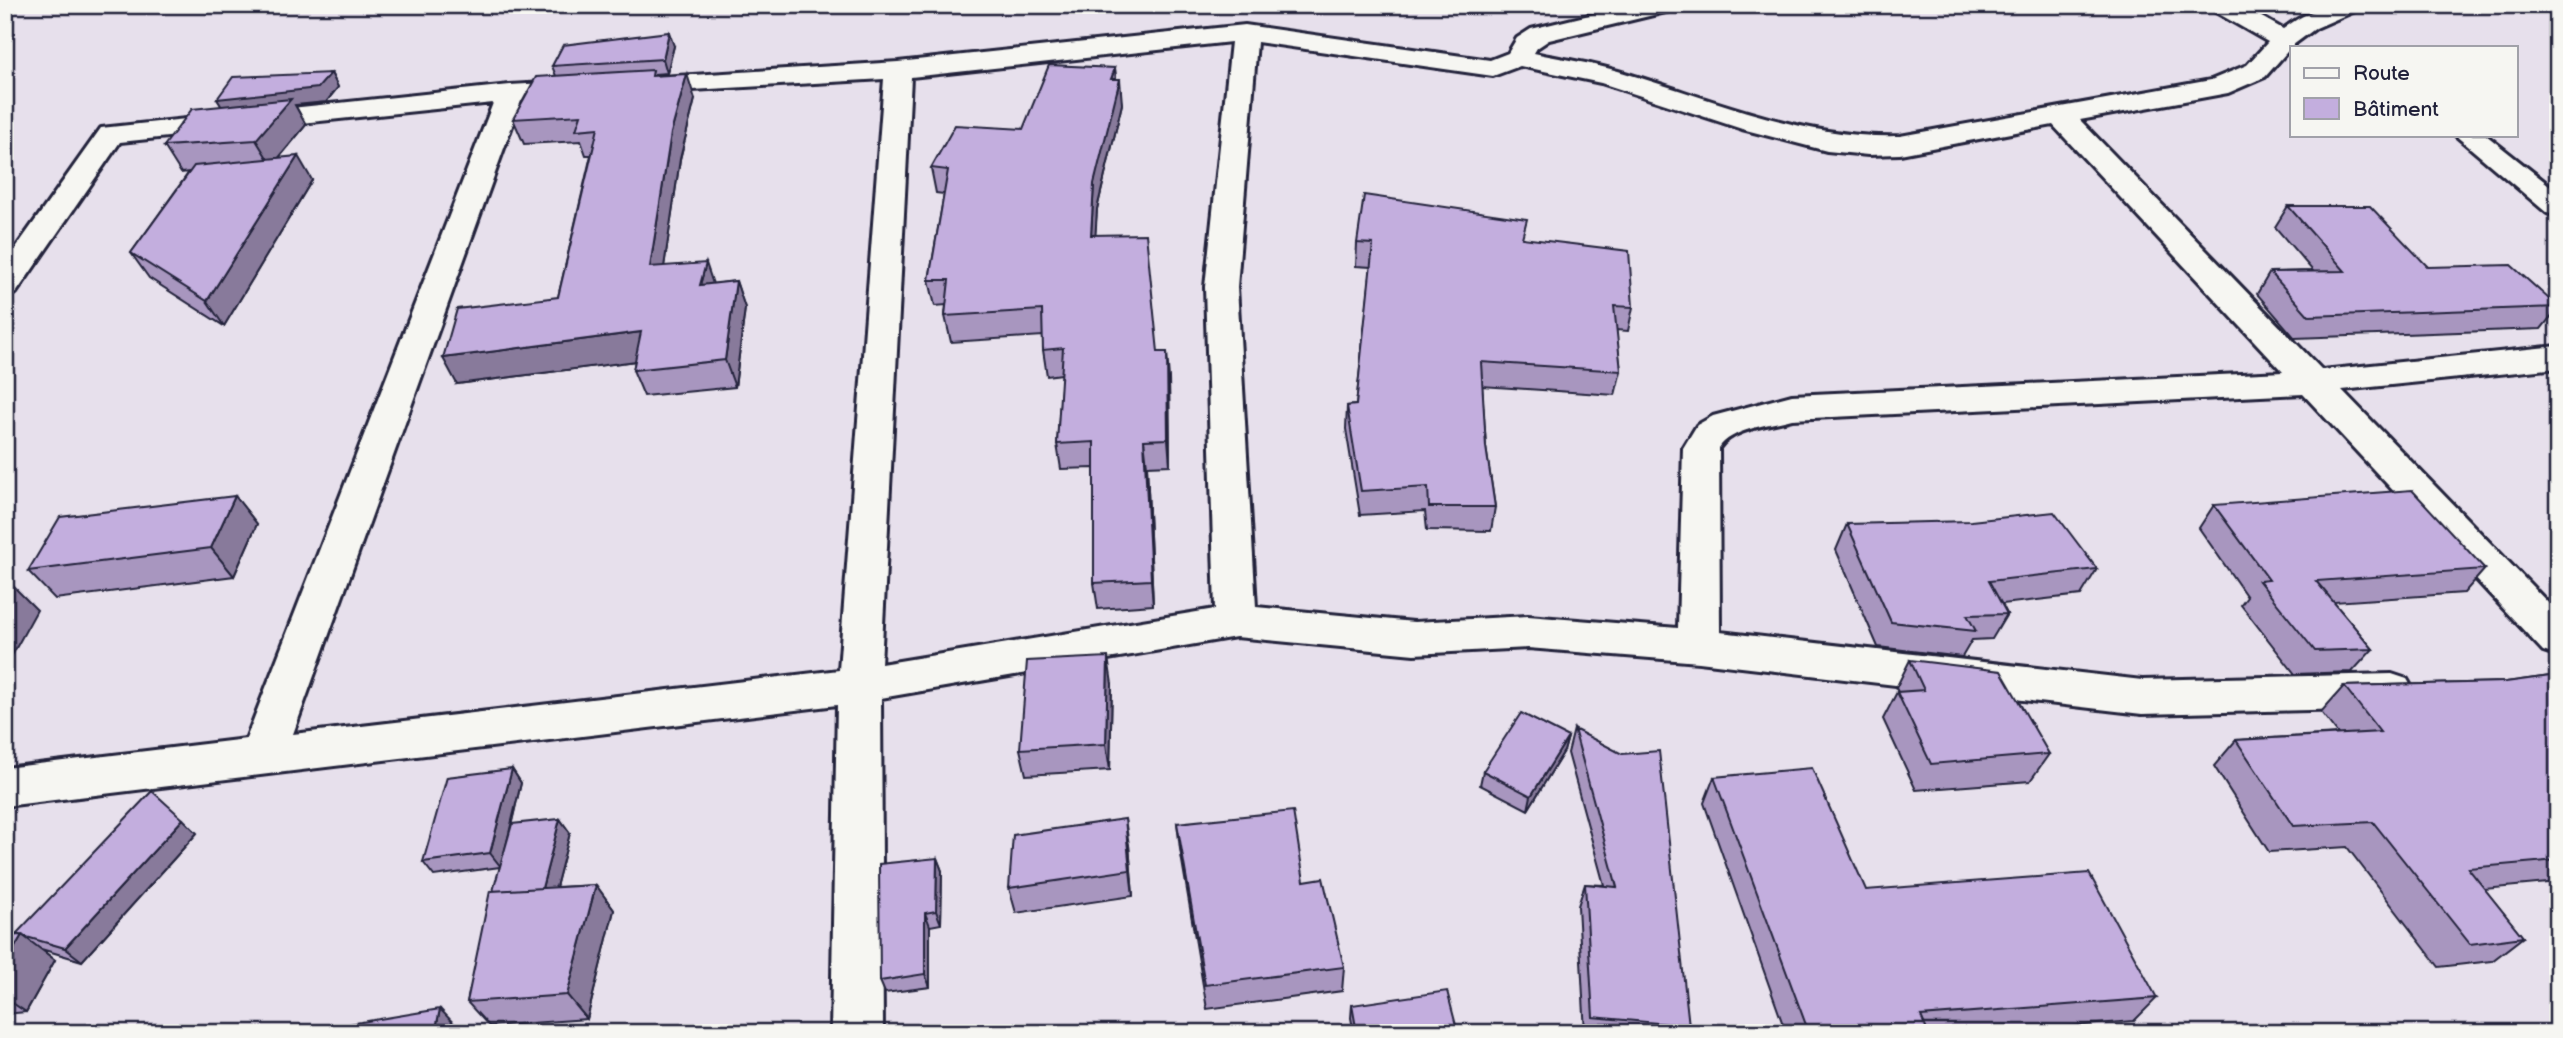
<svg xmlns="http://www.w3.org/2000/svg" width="2563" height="1038" font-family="'Balsamiq Sans',sans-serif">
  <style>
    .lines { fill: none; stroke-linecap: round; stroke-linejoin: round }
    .minor-casing { stroke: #22223b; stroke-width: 6 }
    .minor { fill: #f6f6f2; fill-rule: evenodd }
    .wall { fill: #a896bf; stroke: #22223b; stroke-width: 2 }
    .shaded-wall { fill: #887a9b; stroke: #22223b; stroke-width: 2 }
    .building { fill: #c3aede; stroke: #22223b; stroke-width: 2 }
  </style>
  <rect width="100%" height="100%" fill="#e7e0ec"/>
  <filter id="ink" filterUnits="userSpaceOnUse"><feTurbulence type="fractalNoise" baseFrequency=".0143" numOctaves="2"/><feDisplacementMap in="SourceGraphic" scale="14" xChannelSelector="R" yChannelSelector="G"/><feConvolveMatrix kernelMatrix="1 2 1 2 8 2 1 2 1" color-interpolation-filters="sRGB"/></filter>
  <g filter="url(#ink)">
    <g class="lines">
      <defs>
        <path id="minor" d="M 1631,5 L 1677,5 L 1674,10 L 1549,40 L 1537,48 L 1534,53 C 1562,59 1591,63 1618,71 C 1711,98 1801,139 1900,136 L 2211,80 L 2247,65 L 2268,42 L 2212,10 L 2209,5 L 2240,5 L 2283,29 C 2310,9 2327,5 2360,5 L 2357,10 L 2316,28 L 2293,45 L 2265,77 L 2228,93 L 2080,120 L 2322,370 L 2558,346 L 2558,368 L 2342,390 L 2558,613 L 2558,656 L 2543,651 L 2303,394 L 1792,419 C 1771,425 1732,428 1719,448 L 1720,632 L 2142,680 L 2392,674 L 2407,679 L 2414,691 L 2407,703 L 2392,708 L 2142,714 L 1699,662 L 1528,648 L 1414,654 L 1236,637 L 881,698 L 883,1033 L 831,1033 L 837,705 L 5,806 L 5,768 L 246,739 L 493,103 L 120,142 L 16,293 L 5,296 L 5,263 L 101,128 L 510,85 L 579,81 L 589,83 L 593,89 L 589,95 L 521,101 L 293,734 L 839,670 L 884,79 L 639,93 L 629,91 L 625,85 L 629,79 L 898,62 L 1245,25 L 1490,60 L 1508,53 L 1517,38 L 1531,29 ZM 1231,42 L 1205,287 L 1215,609 L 881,664 L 911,77 ZM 1257,42 L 1493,76 L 1520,66 L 1601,83 L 1742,129 L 1827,151 L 1868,155 L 1900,154 L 2053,125 L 2283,372 L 1792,395 L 1713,416 L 1697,425 L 1683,448 L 1678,628 L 1528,616 L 1414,622 L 1256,607 L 1237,287 Z
          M 2455,135 L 2486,135 L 2558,192 L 2558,216 L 2547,213 Z"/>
      </defs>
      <!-- minor casing -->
      <use href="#minor" class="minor-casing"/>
      <!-- minor -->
      <use href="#minor" class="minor"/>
    </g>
    <!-- wall -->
    <path class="wall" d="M 674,46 L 667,73 L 655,74 L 655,76 L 695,99 L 680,159 L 664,266 L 713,284 L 736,281 L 745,308 L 735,387 L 644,396 L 633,370 L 635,361 L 457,384 L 558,297 L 591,155 L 586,155 L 581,141 L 524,144 L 513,119 L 556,76 L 552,66 Z
      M 1115,68 L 1116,79 L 1122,104 L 1097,209 L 1095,234 L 1158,352 L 1169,378 L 1170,465 L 1147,466 L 1153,605 L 1098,609 L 1094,583 L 1094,468 L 1061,469 L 1057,444 L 1062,374 L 1047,376 L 1043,350 L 1043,336 L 951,342 L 945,316 L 946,305 L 935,306 L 929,280 L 944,194 L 936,193 L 931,168 L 1023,129 Z
      M 331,73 L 338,87 L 326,102 L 295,105 L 306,125 L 279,158 L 312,180 L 224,326 L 149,278 L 131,253 L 189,172 L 181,173 L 164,146 L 222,106 L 217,99 Z
      M 2288,206 L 2428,267 L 2558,307 L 2558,308 L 2541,329 L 2295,338 L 2257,294 L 2270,272 L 2313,271 L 2275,227 Z
      M 1524,238 L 1633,307 L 1628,331 L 1616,330 L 1621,371 L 1615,395 L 1482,386 L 1486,447 L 1495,507 L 1491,531 L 1427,530 L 1425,511 L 1360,515 L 1346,429 L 1347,406 L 1356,405 L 1371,267 L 1356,266 L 1357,243 Z
      M 235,496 L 257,524 L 234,576 L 55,599 L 28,571 Z
      M 2214,505 L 2485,569 L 2464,593 L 2333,602 L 2373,649 L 2352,672 L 2295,674 L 2241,605 L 2247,597 L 2199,528 Z
      M 1847,524 L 2097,569 L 2081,595 L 2002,604 L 2007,614 L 1992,639 L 1972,640 L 1962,657 L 1878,647 L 1836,550 Z
      M 1910,660 L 2049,754 L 2030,781 L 1916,790 L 1883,719 L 1897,692 L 1898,692 L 1896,688 Z
      M 2558,675 L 2558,882 L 2484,889 L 2523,937 L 2492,961 L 2439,967 L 2347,847 L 2269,852 L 2214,766 L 2236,740 L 2338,734 L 2321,712 L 2344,686 L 2506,682 Z
      M 1112,684 L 1110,770 L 1026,775 L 1020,749 Z
      M 1574,729 L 1689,1026 L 1686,1033 L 1585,1033 L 1578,906 L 1585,884 L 1604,885 L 1568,753 Z
      M 1568,737 L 1564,751 L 1528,810 L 1480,785 L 1483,771 Z
      M 512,769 L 521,783 L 508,839 L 560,819 L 570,833 L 556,887 L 596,885 L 614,910 L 587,1019 L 489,1026 L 467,1002 L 500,867 L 434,876 L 423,862 Z
      M 1714,777 L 1866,890 L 2157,998 L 2134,1021 L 1986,1033 L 1786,1033 L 1704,803 Z
      M 1177,823 L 1304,881 L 1344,967 L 1342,991 L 1207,1009 L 1180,849 Z
      M 197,833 L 82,961 L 41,949 L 55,960 L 26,1012 L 5,1014 L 5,936 L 18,935 Z
      M 1129,845 L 1133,896 L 1016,913 L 1009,888 Z
      M 937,858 L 942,871 L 941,924 L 930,926 L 930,987 L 885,993 L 880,981 Z
      M 1352,1005 L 1458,1033 L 1354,1033 L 1351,1018 Z"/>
    <!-- shaded-wall -->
    <path class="shaded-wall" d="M 669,32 L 674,46 L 667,73 L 663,59 Z
      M 1115,68 L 1117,92 L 1120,79 L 1122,104 L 1097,209 L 1094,260 L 1091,235 L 1094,184 L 1111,79 Z
      M 331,73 L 338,87 L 326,102 L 295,105 L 306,125 L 272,166 L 256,140 L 225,112 L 217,99 Z
      M 687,74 L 695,99 L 680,159 L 660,294 L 650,267 L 671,133 Z
      M 298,156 L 312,180 L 224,326 L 207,301 Z
      M 706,263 L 715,290 L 700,285 Z
      M 736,281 L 745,308 L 735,387 L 725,360 Z
      M 641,332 L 652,359 L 457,384 L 443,358 Z
      M 1167,352 L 1169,378 L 1170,465 L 1168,439 Z
      M 1144,440 L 1147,466 L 1153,605 L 1151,580 Z
      M 235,496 L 257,524 L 234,576 L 211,548 Z
      M 10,583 L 37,610 L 5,668 L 5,590 Z
      M 1108,657 L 1112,684 L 1110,770 L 1106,744 Z
      M 1568,737 L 1564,751 L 1528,810 L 1531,796 Z
      M 512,769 L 521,783 L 501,867 L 490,853 Z
      M 183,819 L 197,833 L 82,961 L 65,948 Z
      M 560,819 L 570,833 L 550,910 L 540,896 Z
      M 1125,819 L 1129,845 L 1133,896 L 1130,870 Z
      M 937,858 L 942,871 L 941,924 L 936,911 Z
      M 596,885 L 614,910 L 587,1019 L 567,995 Z
      M 925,913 L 930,926 L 930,987 L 925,974 Z
      M 22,935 L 55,960 L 26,1012 L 5,998 L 5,964 Z
      M 440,1009 L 463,1033 L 435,1033 Z"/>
    <!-- building -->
    <path class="building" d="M 669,32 L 663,59 L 552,66 L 563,45 Z
      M 1049,65 L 1115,68 L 1111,79 L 1120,79 L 1094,184 L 1091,235 L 1146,234 L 1158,352 L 1167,352 L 1168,439 L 1144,440 L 1151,580 L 1094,583 L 1094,442 L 1057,444 L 1063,348 L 1043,350 L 1042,310 L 945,316 L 949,280 L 929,280 L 948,170 L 931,168 L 955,125 L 1023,129 Z
      M 653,70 L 652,76 L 687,74 L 671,133 L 650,267 L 706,263 L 700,285 L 736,281 L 725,360 L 633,370 L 641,332 L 443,358 L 457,309 L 558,297 L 598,128 L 576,130 L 581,115 L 513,119 L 536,77 Z
      M 331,73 L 318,88 L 217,99 L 233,77 Z
      M 291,99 L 256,140 L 164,146 L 192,109 Z
      M 298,156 L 207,301 L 131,253 L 194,166 Z
      M 1364,195 L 1527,219 L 1522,238 L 1629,251 L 1633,307 L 1614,306 L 1621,371 L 1481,362 L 1486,447 L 1495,507 L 1429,507 L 1428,487 L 1361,491 L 1347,406 L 1356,405 L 1373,244 L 1357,243 Z
      M 2288,206 L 2370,206 L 2428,267 L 2511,265 L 2558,307 L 2309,316 L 2270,272 L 2345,271 Z
      M 2412,490 L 2485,569 L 2316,581 L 2373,649 L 2315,651 L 2259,581 L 2269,580 L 2214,505 Z
      M 235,496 L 211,548 L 28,571 L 60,517 Z
      M 2054,512 L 2097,569 L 1989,581 L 2007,614 L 1967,615 L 1976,631 L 1891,622 L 1847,524 L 1971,521 Z
      M 5,583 L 10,583 L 5,590 Z
      M 1108,657 L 1106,744 L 1020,749 L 1027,661 Z
      M 1910,660 L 2001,671 L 2049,754 L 1931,764 L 1897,692 L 1924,690 Z
      M 2558,675 L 2558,860 L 2468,868 L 2523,937 L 2470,944 L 2373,822 L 2293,826 L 2236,740 L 2380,732 L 2344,686 L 2506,682 Z
      M 1521,713 L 1568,737 L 1531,796 L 1483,771 Z
      M 1574,729 L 1622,754 L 1659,751 L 1689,1026 L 1593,1017 L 1585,884 L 1617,887 Z
      M 1812,768 L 1866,890 L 2089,873 L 2157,998 L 1921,1016 L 1928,1033 L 1809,1033 L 1714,777 Z
      M 512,769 L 490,853 L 423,862 L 447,777 Z
      M 152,791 L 183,819 L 65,948 L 16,934 Z
      M 1293,811 L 1304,881 L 1323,878 L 1344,967 L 1205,985 L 1177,823 Z
      M 560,819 L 542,888 L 493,891 L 512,824 Z
      M 1125,819 L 1130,870 L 1009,888 L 1013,835 Z
      M 937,858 L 936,911 L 925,913 L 925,974 L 880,981 L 879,864 Z
      M 596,885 L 567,995 L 467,1002 L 490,891 Z
      M 22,935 L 5,964 L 5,936 Z
      M 1447,991 L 1458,1033 L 1357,1033 L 1352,1005 Z
      M 440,1009 L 435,1033 L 295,1033 Z"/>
  </g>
  <!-- margin -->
  <rect width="2563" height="1038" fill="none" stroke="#f6f6f2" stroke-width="28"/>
  <rect x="14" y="14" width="2535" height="1010" fill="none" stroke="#22223b" stroke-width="2.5" filter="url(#ink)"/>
  <!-- legend -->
  <rect x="2290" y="46" width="228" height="91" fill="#f6f6f2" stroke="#a1a1a9" stroke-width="2"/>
  <rect x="2304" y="68" width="35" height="10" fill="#f6f6f2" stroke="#a1a1a9" stroke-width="2"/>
  <text x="2353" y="80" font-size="21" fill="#22223b">Route</text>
  <rect x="2304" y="98" width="35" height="21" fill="#c3aede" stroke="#a1a1a9" stroke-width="2"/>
  <text x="2353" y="116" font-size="21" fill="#22223b">Bâtiment</text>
</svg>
